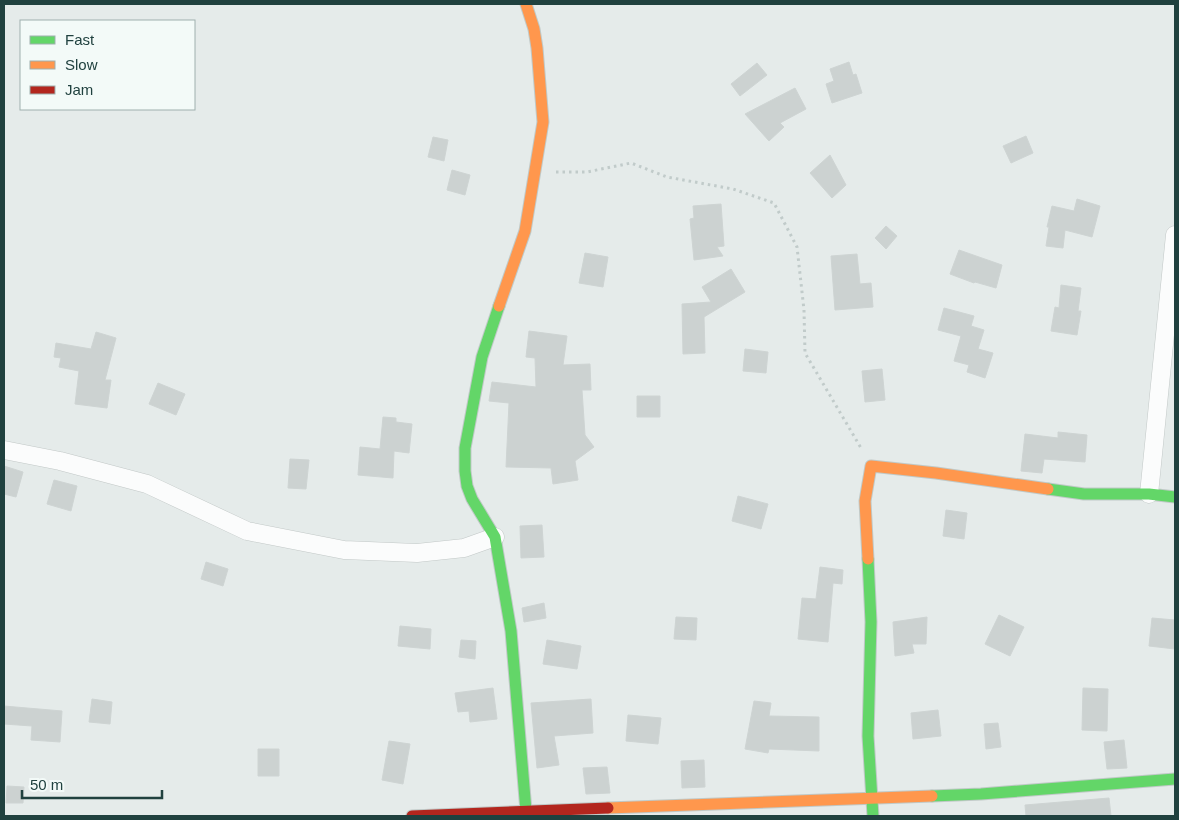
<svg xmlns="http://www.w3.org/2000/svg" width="1179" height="820" font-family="Helvetica,sans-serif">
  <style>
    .building { fill: #ccd2d1; stroke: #ced4d3 }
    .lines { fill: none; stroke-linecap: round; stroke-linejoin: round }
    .street-casing { stroke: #c2c8c7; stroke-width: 19 }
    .fast-casing { stroke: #c0c9c7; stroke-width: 13 }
    .slow-casing { stroke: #c0c9c7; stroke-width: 13 }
    .jam-casing { stroke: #c0c9c7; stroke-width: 13 }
    .path { stroke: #c1cbca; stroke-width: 3; stroke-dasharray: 2.5 4; stroke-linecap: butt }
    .street { stroke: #fbfcfc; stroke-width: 18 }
    .fast { stroke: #63d668; stroke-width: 11 }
    .slow { stroke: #ff974d; stroke-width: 11 }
    .jam { stroke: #b3261e; stroke-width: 11 }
  </style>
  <rect width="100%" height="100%" fill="#e5ebea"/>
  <!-- building -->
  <path class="building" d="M 849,62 L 853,75 L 856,74 L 862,93 L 832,103 L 826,84 L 834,81 L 830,69 Z
    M 757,63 L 767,75 L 740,96 L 731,84 Z
    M 795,88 L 806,109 L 780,123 L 784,127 L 769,141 L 745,114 Z
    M 1026,136 L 1033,153 L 1011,163 L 1003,146 Z
    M 433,137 L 448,140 L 444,161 L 428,157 Z
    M 830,155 L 846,185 L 832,198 L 810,173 Z
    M 452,170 L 470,175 L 465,195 L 447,190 Z
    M 1077,199 L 1100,206 L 1092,237 L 1065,230 L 1063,248 L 1046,246 L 1049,227 L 1047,227 L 1052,206 L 1074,211 Z
    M 721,204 L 724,246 L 717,247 L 723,256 L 694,260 L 690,219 L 694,218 L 693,206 Z
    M 886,226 L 897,236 L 886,249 L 875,238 Z
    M 959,250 L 1002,265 L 996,288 L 975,282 L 974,283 L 950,274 Z
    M 585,253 L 608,257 L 603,287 L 579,283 Z
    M 857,254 L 860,284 L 871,283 L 873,307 L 835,310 L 831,256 Z
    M 731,269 L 745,292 L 704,317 L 705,353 L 683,354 L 682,304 L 711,302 L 702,287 Z
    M 1061,285 L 1081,288 L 1078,311 L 1081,311 L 1077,335 L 1051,331 L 1055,307 L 1059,308 Z
    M 944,308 L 974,316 L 971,326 L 984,330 L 978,349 L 993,353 L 985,378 L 967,372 L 969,365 L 954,361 L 961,336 L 938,330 Z
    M 529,331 L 567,336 L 563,365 L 590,364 L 591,390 L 582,390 L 585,435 L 594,447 L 575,461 L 578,480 L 553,484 L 551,468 L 506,467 L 509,403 L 489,401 L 491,388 L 492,382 L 536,387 L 535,358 L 526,357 Z
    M 96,332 L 116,338 L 105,380 L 111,380 L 107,408 L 75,404 L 79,371 L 59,367 L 61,358 L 54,357 L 56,343 L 91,349 Z
    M 745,349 L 768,352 L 766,373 L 743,371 Z
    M 882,369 L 885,400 L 865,402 L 862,371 Z
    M 158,383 L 185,394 L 176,415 L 149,404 Z
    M 637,396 L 660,396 L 660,417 L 637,417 Z
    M 383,417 L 396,418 L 396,422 L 412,424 L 409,453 L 394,451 L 393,478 L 358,475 L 360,447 L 380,449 Z
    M 1058,432 L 1087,435 L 1085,462 L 1044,459 L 1042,473 L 1021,471 L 1025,434 L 1058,438 Z
    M 290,459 L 309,460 L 306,489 L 288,488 Z
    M 4,466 L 23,472 L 16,497 L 4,494 Z
    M 54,480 L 77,486 L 71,511 L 47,504 Z
    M 738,496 L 768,504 L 761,529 L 732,521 Z
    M 946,510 L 967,513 L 964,539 L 943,536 Z
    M 542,525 L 544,557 L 521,558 L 520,526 Z
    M 206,562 L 228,569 L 223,586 L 201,579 Z
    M 820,567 L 843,570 L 842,584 L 833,583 L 828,642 L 798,639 L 802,598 L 816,599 Z
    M 544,603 L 546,618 L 524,622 L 522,608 Z
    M 999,615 L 1024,627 L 1010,656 L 985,644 Z
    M 676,617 L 697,618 L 696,640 L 674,639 Z
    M 927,617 L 926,644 L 912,644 L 914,653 L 895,656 L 893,622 Z
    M 1152,618 L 1175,620 L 1175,649 L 1149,646 Z
    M 400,626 L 431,629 L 430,649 L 398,646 Z
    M 461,640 L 476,641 L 475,659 L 459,657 Z
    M 547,640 L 581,646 L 577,669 L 543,664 Z
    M 493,688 L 497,719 L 470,722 L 469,711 L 458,712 L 455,693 Z
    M 1083,688 L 1108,689 L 1107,731 L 1082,730 Z
    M 92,699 L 112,702 L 110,724 L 89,722 Z
    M 591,699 L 593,733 L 554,736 L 559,765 L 537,768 L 531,703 Z
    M 754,701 L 771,703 L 769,716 L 819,717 L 819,751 L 769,749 L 768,753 L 745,749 Z
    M 4,706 L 62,711 L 60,742 L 31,740 L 32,726 L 4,724 Z
    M 938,710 L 941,736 L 913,739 L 911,713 Z
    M 628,715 L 661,718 L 658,744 L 626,741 Z
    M 998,723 L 1001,747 L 986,749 L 984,724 Z
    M 1124,740 L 1127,768 L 1107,769 L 1104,742 Z
    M 389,741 L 410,744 L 403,784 L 382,780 Z
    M 258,749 L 279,749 L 279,776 L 258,776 Z
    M 704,760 L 705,787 L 682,788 L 681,761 Z
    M 607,767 L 610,793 L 586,794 L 583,768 Z
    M 7,786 L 24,787 L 23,803 L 6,803 Z
    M 1109,798 L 1111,816 L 1026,816 L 1025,805 Z"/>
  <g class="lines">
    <defs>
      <path id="street" d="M 4,450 L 60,461 L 147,484 L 247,531 L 344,550 L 417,553 L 464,548 L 495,537
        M 1149,494 L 1175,235"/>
      <path id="fast" d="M 499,306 L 482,357 L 465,448 L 465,471 L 467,486 L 472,499 L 495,537 L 511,631 L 526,811
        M 1048,489 L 1084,494 L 1149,494 L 1175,497
        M 868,559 L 871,622 L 868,736 L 873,816
        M 932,796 L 981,794 L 1175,779"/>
      <path id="slow" d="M 499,306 L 525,231 L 543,122 L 537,48 L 534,29 L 526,4
        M 868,559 L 865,501 L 871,466 L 936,473 L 1048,489
        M 608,808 L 932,796"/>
      <path id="jam" d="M 412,816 L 608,808"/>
    </defs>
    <!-- street casing -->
    <use href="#street" class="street-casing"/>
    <!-- fast casing -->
    <use href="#fast" class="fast-casing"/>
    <!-- slow casing -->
    <use href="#slow" class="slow-casing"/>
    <!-- jam casing -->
    <use href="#jam" class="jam-casing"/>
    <!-- path -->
    <path class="path" d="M 556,172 L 587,172 L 631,163 L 667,177 L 733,189 L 774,203 L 797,247 L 804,310 L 805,353 L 861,448"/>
    <!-- street -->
    <use href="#street" class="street"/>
    <!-- fast -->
    <use href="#fast" class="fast"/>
    <!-- slow -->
    <use href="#slow" class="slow"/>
    <!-- jam -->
    <use href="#jam" class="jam"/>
  </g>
  <!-- border -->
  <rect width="1179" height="820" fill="none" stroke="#20413f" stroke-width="10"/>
  <!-- legend -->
  <rect x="20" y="20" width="175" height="90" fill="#f3faf8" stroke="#9fb0ae"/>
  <rect x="30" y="36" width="25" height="8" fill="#63d668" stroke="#9fb0ae"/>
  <text x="65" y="45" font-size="15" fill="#20413f">Fast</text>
  <rect x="30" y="61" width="25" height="8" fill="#ff974d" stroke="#9fb0ae"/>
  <text x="65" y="70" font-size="15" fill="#20413f">Slow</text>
  <rect x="30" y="86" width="25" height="8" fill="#b3261e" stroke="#9fb0ae"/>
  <text x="65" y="95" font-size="15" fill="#20413f">Jam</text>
  <!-- scale -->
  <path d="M22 790v8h140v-8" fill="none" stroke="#20413f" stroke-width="2.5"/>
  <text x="30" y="790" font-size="15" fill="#20413f" stroke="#f3faf8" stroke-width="4" paint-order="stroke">50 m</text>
</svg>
